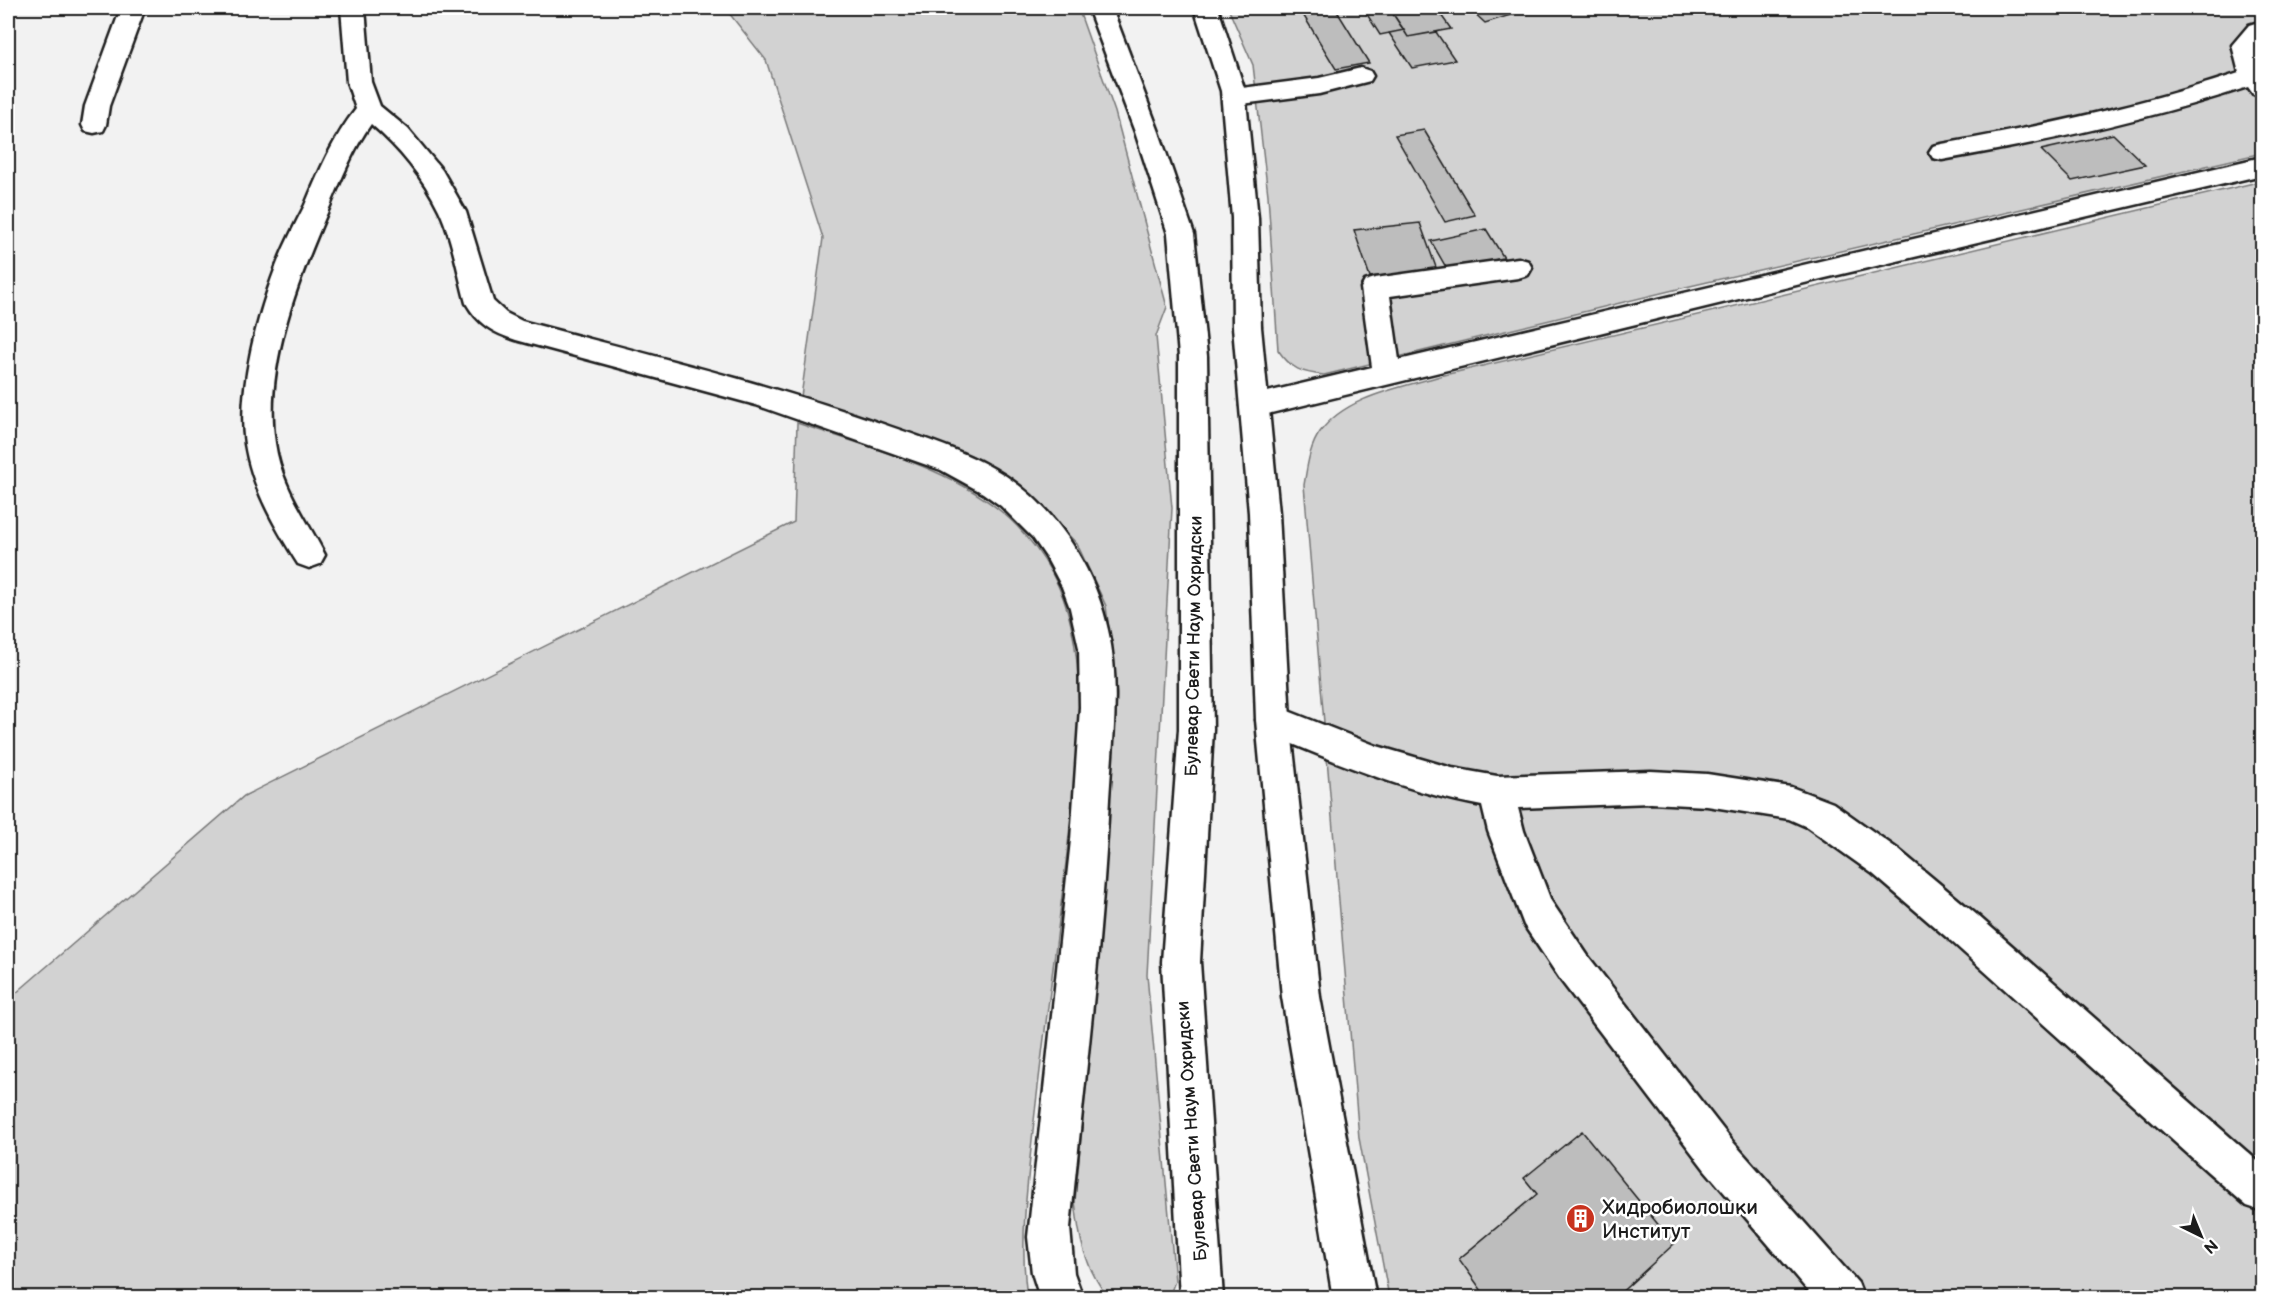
<svg xmlns="http://www.w3.org/2000/svg" width="2270" height="1305" font-family="'Balsamiq Sans',sans-serif">
  <style>
    .green { fill: #d2d2d2; stroke: #777; stroke-width: 1.5 }
    .building { fill: #bdbdbd; stroke: #1c1c1c; stroke-width: 1.5 }
    .lines { fill: none; stroke-linecap: round; stroke-linejoin: round }
    .minor-casing { stroke: #1c1c1c; stroke-width: 5 }
    .major-casing { stroke: #1c1c1c; stroke-width: 5 }
    .minor { fill: #fff; fill-rule: evenodd }
    .major { fill: #fff; fill-rule: evenodd }
    .labels { text-anchor: middle; dominant-baseline: central; stroke-width: 5; stroke-linejoin: round; paint-order: stroke }
    .street-label { font-size: 18px; fill: #1c1c1c; stroke: #fff }
    .near-poi-label { font-size: 21px; fill: #1c1c1c; stroke: #fff; text-anchor: start }
  </style>
  <rect width="100%" height="100%" fill="#f2f2f2"/>
  <filter id="ink" filterUnits="userSpaceOnUse"><feTurbulence type="fractalNoise" baseFrequency=".0167" numOctaves="2"/><feDisplacementMap in="SourceGraphic" scale="12" xChannelSelector="R" yChannelSelector="G"/><feConvolveMatrix kernelMatrix="1 2 1 2 8 2 1 2 1" color-interpolation-filters="sRGB"/></filter>
  <g filter="url(#ink)">
    <!-- green -->
    <path class="green" d="M 725,8 L 1078,8 L 1115,112 L 1167,307 L 1156,336 L 1172,508 L 1147,975 L 1175,1281 L 1169,1297 L 1108,1298 L 1106,1295 C 1084,1264 1079,1238 1075,1201 L 1104,892 L 1117,694 L 1106,606 L 1077,544 L 1021,485 L 980,459 L 944,445 L 801,397 L 823,238 L 766,60 Z
      M 1228,8 L 2262,8 L 2262,153 L 1686,287 L 1324,375 C 1302,373 1291,369 1278,350 L 1268,195 L 1253,65 Z
      M 2262,181 L 2262,1297 L 1389,1297 L 1359,1138 L 1304,485 C 1307,468 1309,447 1320,432 C 1346,396 1400,388 1440,376 Z
      M 797,423 C 868,447 963,470 1017,526 C 1043,553 1063,587 1071,625 C 1084,682 1078,738 1073,796 C 1063,904 1046,1013 1034,1121 C 1028,1180 1019,1239 1027,1297 L 8,1297 L 8,1000 L 244,796 L 794,522 Z"/>
    <!-- building -->
    <path class="building" d="M 1299,8 L 1335,8 L 1369,63 L 1336,69 Z
      M 1363,8 L 1389,8 L 1404,30 L 1380,35 Z
      M 1389,8 L 1436,8 L 1451,29 L 1408,37 Z
      M 1469,8 L 1529,8 L 1530,9 L 1485,23 Z
      M 1404,30 L 1408,37 L 1436,32 L 1455,60 L 1412,68 L 1389,33 Z
      M 1424,130 L 1475,215 L 1445,222 L 1395,135 Z
      M 2113,134 L 2145,165 L 2072,181 L 2041,150 Z
      M 1420,223 L 1437,270 L 1370,277 L 1354,230 Z
      M 1486,229 L 1504,258 L 1447,269 L 1431,241 Z
      M 1582,1131 L 1674,1244 L 1615,1298 L 1487,1298 L 1459,1259 L 1537,1194 L 1524,1178 Z"/>
    <g class="lines">
      <defs>
        <path id="minor" d="M 121,8 L 145,8 L 109,106 L 106,125 L 103,131 L 94,133 L 85,131 L 82,125 L 85,106 Z
          M 341,8 L 365,8 L 371,82 L 380,106 L 408,129 L 442,170 L 466,212 L 493,301 L 506,313 L 522,321 C 642,353 762,382 880,423 C 922,438 968,451 1006,476 C 1058,511 1095,569 1108,630 C 1121,685 1112,744 1109,799 C 1102,943 1084,1085 1070,1228 L 1074,1273 L 1083,1298 L 1040,1298 L 1032,1273 L 1028,1237 L 1071,840 L 1080,707 L 1079,648 L 1070,608 L 1062,587 L 1046,557 L 1033,538 L 1001,506 L 983,493 L 941,470 L 756,405 L 516,340 C 493,333 478,324 466,303 C 458,274 452,237 439,210 C 423,177 399,148 371,124 C 353,149 342,178 330,206 C 300,275 263,366 275,443 C 281,486 306,518 325,555 L 320,564 L 309,568 L 298,564 C 275,527 252,488 245,444 C 237,391 257,317 276,267 C 284,245 295,225 305,205 C 319,172 333,138 356,109 L 347,82 Z
          M 2262,21 L 2262,38 L 2256,46 L 2262,72 L 2262,97 L 2253,94 L 2248,87 C 2148,120 2045,142 1942,160 L 1933,158 L 1929,152 L 1933,146 L 1942,144 C 2043,126 2142,105 2239,73 L 2232,45 L 2249,25 Z
          M 1361,68 L 1370,71 L 1373,76 L 1370,81 L 1319,94 L 1234,105 L 1225,103 L 1222,97 L 1225,91 L 1234,89 L 1319,78 Z
          M 2262,157 L 2262,175 L 1821,279 L 1255,417 L 1245,414 L 1240,406 L 1245,398 L 1255,395 L 1372,367 L 1361,288 L 1365,281 L 1375,278 L 1518,258 L 1528,261 L 1532,268 L 1528,275 L 1518,278 L 1390,296 L 1399,360 Z
          M 1273,705 L 1377,746 L 1452,768 L 1497,776 L 1651,771 L 1707,774 L 1791,787 L 1833,803 L 1899,850 L 1977,915 L 2262,1165 L 2262,1211 L 2247,1206 L 2208,1172 L 1951,941 L 1873,874 L 1807,827 L 1789,819 L 1707,806 L 1651,803 L 1518,808 L 1524,831 L 1551,901 L 1588,956 L 1733,1142 L 1858,1283 L 1864,1298 L 1814,1298 L 1705,1170 L 1562,982 L 1524,925 L 1488,831 L 1482,806 C 1405,792 1333,761 1261,731 L 1256,720 L 1261,709 Z"/>
        <path id="major" d="M 1088,8 L 1112,8 L 1159,132 L 1194,234 L 1207,356 L 1213,729 L 1200,962 L 1223,1298 L 1180,1298 L 1162,962 L 1179,729 L 1179,356 L 1168,234 L 1135,132 Z
          M 1194,8 L 1218,8 L 1245,91 L 1258,218 L 1261,327 L 1279,513 L 1290,720 L 1320,997 L 1376,1298 L 1333,1298 L 1282,997 L 1256,720 L 1249,513 L 1233,327 L 1232,218 L 1221,91 Z"/>
      </defs>
      <!-- minor casing -->
      <use href="#minor" class="minor-casing"/>
      <!-- major casing -->
      <use href="#major" class="major-casing"/>
      <!-- minor -->
      <use href="#minor" class="minor"/>
      <!-- major -->
      <use href="#major" class="major"/>
    </g>
  </g>
  <!-- icons -->
  <defs>
    <symbol id="building-disc" viewBox="-11 -11 22 22"><circle r="9.5" fill="#c8321e" stroke="#fff"/><path d="M-4-6H4V6H1V3H-1V6H-4ZM-2.5-4.3h1.7v1.8h-1.7ZM.8-4.3h1.7v1.8H.8ZM-2.5-1h1.7V.8h-1.7ZM.8-1h1.7V.8H.8Z" fill="#fff"/></symbol>
  </defs>
  <g fill-rule="evenodd">
    <use href="#building-disc" x="1564" y="1202" width="33" height="33"/>
  </g>
  <g class="labels">
    <!-- street labels -->
    <g class="street-label">
      <text transform="translate(1194 646) rotate(-89)">Булевар Свети Наум Охридски</text>
      <text transform="translate(1192 1131) rotate(-94)">Булевар Свети Наум Охридски</text>
    </g>
    <!-- near-poi labels -->
    <g class="near-poi-label">
      <text x="1602" y="1207">Хидробиолошки<tspan x="1602" dy="24">Институт</tspan></text>
    </g>
  </g>
  <!-- margin -->
  <rect width="2270" height="1305" fill="none" stroke="#fff" stroke-width="30"/>
  <rect x="15" y="15" width="2240" height="1275" fill="none" stroke="#1c1c1c" stroke-width="2" filter="url(#ink)"/>
  <!-- north arrow -->
  <g transform="translate(2201 1236) rotate(137)" stroke="#ffffff" stroke-width="4.5" paint-order="stroke">
  <path d="M0-4.5L10 22L0 15L-10 22Z" fill="#1c1c1c"/>
  <text y="-9" font-size="16" font-weight="bold" text-anchor="middle" fill="#1c1c1c">N</text>
  </g>
</svg>
